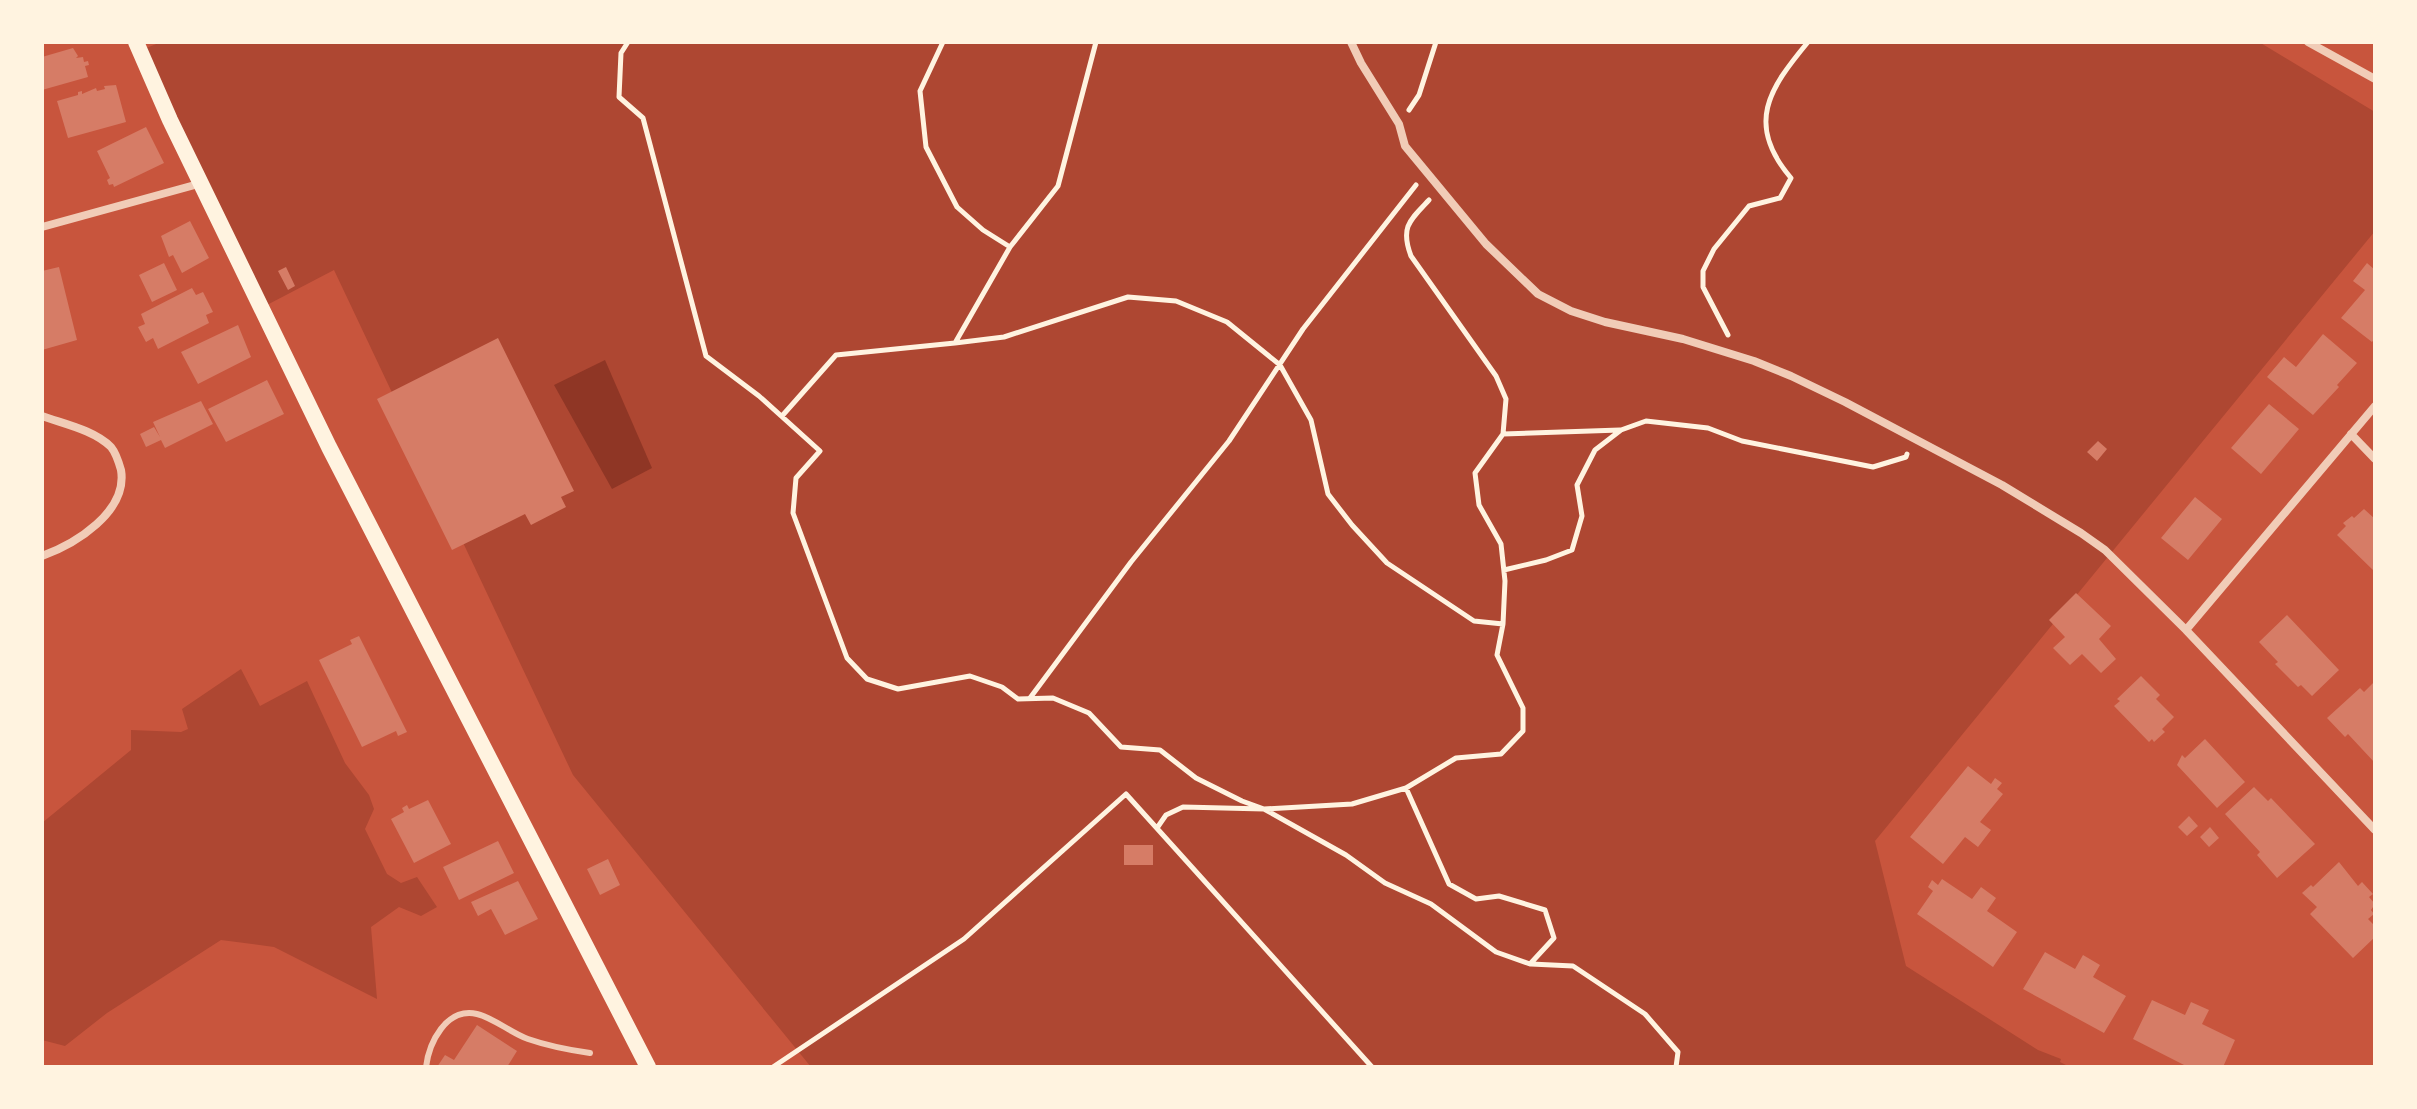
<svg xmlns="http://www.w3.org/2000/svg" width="2417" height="1109" font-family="'Nunito Sans',sans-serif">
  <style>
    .green { fill: #ae4732 }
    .water { fill: #8f3625 }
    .building { fill: #d67c66 }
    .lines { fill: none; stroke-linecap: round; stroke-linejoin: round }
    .path { stroke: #fff3e0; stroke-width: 5 }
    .service { stroke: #f1ccb7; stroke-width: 6 }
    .minor { stroke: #f1ccb7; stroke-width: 8 }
    .secondary { stroke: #fff3e0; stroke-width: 16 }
  </style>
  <rect width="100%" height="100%" fill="#c8553d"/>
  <!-- green -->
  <path class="green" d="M 161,42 L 2259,42 L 2375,112 L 2375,231 L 1875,841 L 1906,966 L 2038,1050 L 2061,1059 L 2060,1062 L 2070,1067 L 811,1067 L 573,775 L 334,270 L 265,306 L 144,49 Z
    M 241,669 L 260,706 L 307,681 L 345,763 L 369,795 L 374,809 L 365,829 L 387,874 L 401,883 L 417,877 L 437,907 L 421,916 L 399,907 L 371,927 L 377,999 L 274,947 L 221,940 L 107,1013 L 65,1046 L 42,1040 L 42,823 L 131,750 L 131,730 L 181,732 L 188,729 L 182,709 Z"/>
  <!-- water -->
  <path class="water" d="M 605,360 L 652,468 L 612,489 L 554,385 Z"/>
  <!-- building -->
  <path class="building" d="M 73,48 L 78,56 L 76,58 L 83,57 L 84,62 L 88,61 L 89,65 L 85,66 L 88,77 L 42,90 L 42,57 Z
    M 116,85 L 126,122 L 68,138 L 57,101 L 78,95 L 78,92 L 82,91 L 82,94 L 96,88 L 97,91 L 105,89 L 104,86 Z
    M 146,127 L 164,163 L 114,187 L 113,184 L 109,185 L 107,180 L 110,178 L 97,151 Z
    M 190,221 L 209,258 L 182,273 L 173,255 L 169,257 L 161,236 Z
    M 164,263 L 177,290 L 152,302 L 139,275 Z
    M 2367,263 L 2375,270 L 2375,338 L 2372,342 L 2341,318 L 2365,290 L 2353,281 Z
    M 59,267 L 77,340 L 42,350 L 42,271 Z
    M 286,267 L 295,286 L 288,290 L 278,271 Z
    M 192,288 L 196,295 L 203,292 L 213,312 L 206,315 L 209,323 L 158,349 L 153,338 L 146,342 L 138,327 L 145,324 L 141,314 Z
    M 238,325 L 251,357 L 198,384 L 181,352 Z
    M 2323,334 L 2357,363 L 2337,385 L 2339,387 L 2313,415 L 2267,377 L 2284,357 L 2296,367 Z
    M 498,338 L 574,491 L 561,497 L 566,507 L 531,525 L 525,514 L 452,550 L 377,399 Z
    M 267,380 L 284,414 L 226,442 L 208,409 Z
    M 201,401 L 213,424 L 165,448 L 161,440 L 146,447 L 140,434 L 154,427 L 160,437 L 153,422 Z
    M 2269,404 L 2299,429 L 2261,474 L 2231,448 Z
    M 2098,441 L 2107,449 L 2097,461 L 2087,452 Z
    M 2195,497 L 2222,519 L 2188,560 L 2161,538 Z
    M 2364,509 L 2375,519 L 2375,572 L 2337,535 L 2346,526 L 2343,523 L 2352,516 L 2354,518 Z
    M 2076,593 L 2111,626 L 2099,639 L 2116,659 L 2101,673 L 2082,654 L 2070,665 L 2053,648 L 2065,637 L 2049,620 Z
    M 2287,615 L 2339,670 L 2312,696 L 2301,685 L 2298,687 L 2275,664 L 2278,662 L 2259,642 Z
    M 359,636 L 407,732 L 398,736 L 396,731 L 362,747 L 319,660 L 352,644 L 350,640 Z
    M 2141,676 L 2160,695 L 2156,699 L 2174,717 L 2162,729 L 2165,732 L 2154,742 L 2152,739 L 2149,742 L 2114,706 L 2120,701 L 2117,699 Z
    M 2375,681 L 2375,763 L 2348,734 L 2345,737 L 2327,718 L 2360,688 L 2364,692 Z
    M 2205,739 L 2245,782 L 2217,808 L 2177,765 L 2182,755 L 2185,758 Z
    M 1968,766 L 1991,784 L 1995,778 L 2002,783 L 1997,789 L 2003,794 L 1980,822 L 1991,830 L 1978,847 L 1965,837 L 1943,864 L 1910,837 Z
    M 2254,787 L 2268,801 L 2271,798 L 2315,844 L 2277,878 L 2257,855 L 2260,852 L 2225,814 Z
    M 428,800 L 451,844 L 414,863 L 391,819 L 404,812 L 402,808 L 407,805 L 409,809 Z
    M 2189,816 L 2198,826 L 2187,836 L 2178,827 Z
    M 2210,827 L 2219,838 L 2209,847 L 2200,837 Z
    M 498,841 L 514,873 L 459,900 L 443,867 Z
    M 1124,845 L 1153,845 L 1153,865 L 1124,865 Z
    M 608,859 L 620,885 L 600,895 L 587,869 Z
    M 2339,862 L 2358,886 L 2362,882 L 2373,894 L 2369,897 L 2375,904 L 2371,910 L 2374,914 L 2368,919 L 2375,926 L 2375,937 L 2353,958 L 2310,914 L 2317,907 L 2302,893 L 2311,885 L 2313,887 Z
    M 1942,879 L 1972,899 L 1981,887 L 1996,898 L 1987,911 L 2017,932 L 1993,967 L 1917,914 L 1933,891 L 1928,887 L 1932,880 L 1938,885 Z
    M 518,881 L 538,919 L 505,935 L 491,909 L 478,916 L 471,902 Z
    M 2045,952 L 2075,969 L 2083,955 L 2100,965 L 2093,977 L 2126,996 L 2104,1033 L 2023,989 Z
    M 2152,1000 L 2185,1015 L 2191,1002 L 2209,1010 L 2202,1024 L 2235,1040 L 2223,1067 L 2188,1067 L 2133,1039 Z
    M 477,1025 L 517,1051 L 507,1067 L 437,1067 L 445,1055 L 454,1060 Z"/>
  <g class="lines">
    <!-- path -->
    <path class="path" d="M 628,42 L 621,53 L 619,97 L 643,118 L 706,356 L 759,396 L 820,451 L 796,478 L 793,513 L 847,658 L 867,679 L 898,689 L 970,676 L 1002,687 L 1018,699 L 1053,698 L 1089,713 L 1121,747 L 1160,750 L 1196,778 L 1242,801 L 1264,809 L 1346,855 L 1385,883 L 1431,904 L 1496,952 L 1530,964 L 1554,938 L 1545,910 L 1499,896 L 1476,899 L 1449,884 L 1406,788
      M 943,42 L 920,91 L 926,147 L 957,207 L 983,230 L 1010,247
      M 1409,110 L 1419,95 L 1436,42
      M 1728,335 L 1703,287 L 1703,271 L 1714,249 L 1749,206 L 1780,198 L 1791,178 C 1745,124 1769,89 1808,42
      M 955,343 L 1004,337 L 1128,297 L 1176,301 L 1227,322 L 1280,365 L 1311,420 L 1328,494 L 1352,525 L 1387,563 L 1474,621 L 1503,624
      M 782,416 L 836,355 L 955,343 L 1010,247 L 1058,186 L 1096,42
      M 1503,434 L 1620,430
      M 1504,570 L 1546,560 L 1572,550 L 1582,516 L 1577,485 L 1595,450 L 1621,430 L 1646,421 L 1708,428 L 1742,441 L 1873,467 L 1906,457 L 1907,454
      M 1030,698 L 1131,562 L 1229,441 L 1303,329 L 1416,185
      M 1157,828 L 1166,815 L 1183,807 L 1264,809 L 1352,804 L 1406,788 L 1456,758 L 1501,754 L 1523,731 L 1523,708 L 1497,655 L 1503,624 L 1505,581 L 1501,544 L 1479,505 L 1475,473 L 1503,434 L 1506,399 L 1496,376 L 1411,256 C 1400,227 1410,220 1429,200
      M 1531,964 L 1573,966 L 1645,1014 L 1678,1052 L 1676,1067
      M 773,1067 L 964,939 L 1126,794 L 1372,1067"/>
    <!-- service -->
    <path class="service" d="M 426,1067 C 429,1043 446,1007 477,1014 C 494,1018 511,1033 528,1039 C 548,1046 569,1050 590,1053"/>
    <!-- minor -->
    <path class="minor" d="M 1351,42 L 1361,63 L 1399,124 L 1405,146 L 1486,244 L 1538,294 L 1571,311 L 1605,322 L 1683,339 L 1754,361 L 1791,376 L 1845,402 L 2002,485 L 2081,533 L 2105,550 L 2186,630 L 2375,830
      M 2308,42 L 2375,79
      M 42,227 L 202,183
      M 42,416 C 64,424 94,430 111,447 C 116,453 119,463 121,470 C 128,512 75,544 42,556
      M 2351,434 L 2375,459
      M 2186,630 L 2375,406"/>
    <!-- secondary -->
    <path class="secondary" d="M 136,42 L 170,120 L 329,447 L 648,1067"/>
  </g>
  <!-- border -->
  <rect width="2417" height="1109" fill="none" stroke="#fff3e0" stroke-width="88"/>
</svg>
